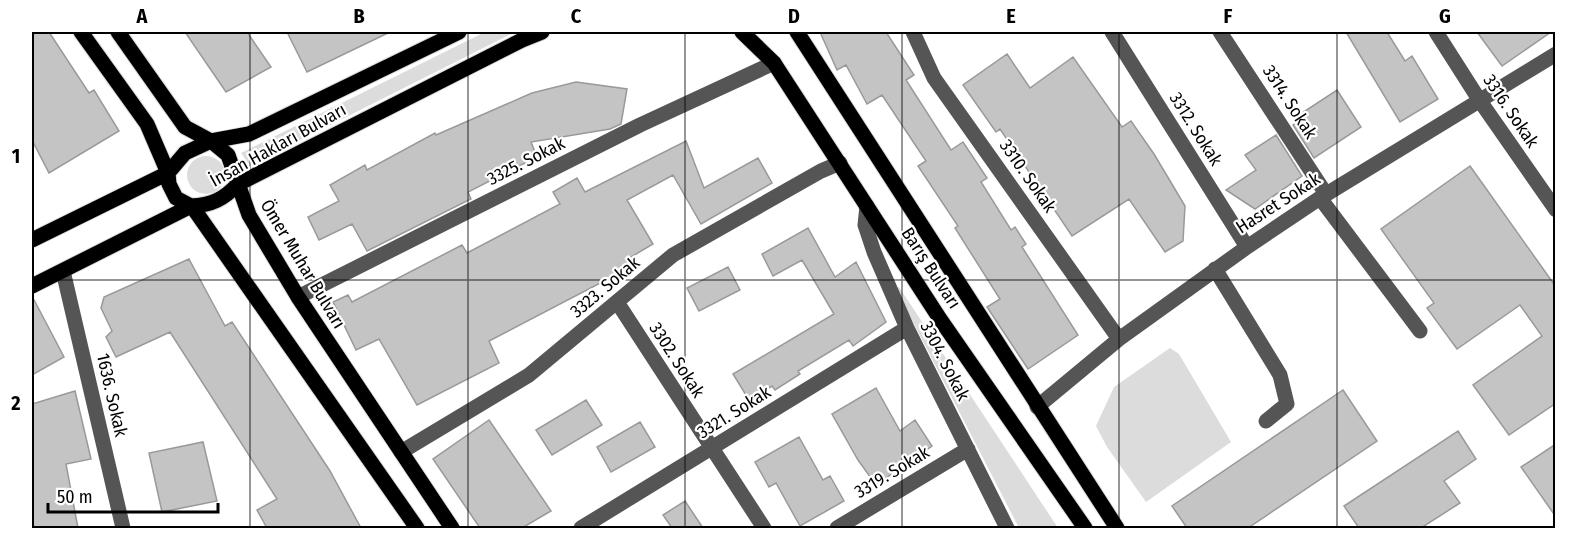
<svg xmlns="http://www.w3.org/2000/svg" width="1587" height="560" font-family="'Fira Sans Condensed',sans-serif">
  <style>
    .green { fill: #dcdcdc }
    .building { fill: #c4c4c4; stroke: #999; stroke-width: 1.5 }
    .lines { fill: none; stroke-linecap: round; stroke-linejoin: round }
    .major-casing { stroke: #dbdbdb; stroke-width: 17 }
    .minor { stroke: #555; stroke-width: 15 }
    .major { stroke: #000; stroke-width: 15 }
    .grid { fill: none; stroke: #000; stroke-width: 1.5; stroke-opacity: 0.55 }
    .labels { text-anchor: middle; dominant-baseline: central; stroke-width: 4.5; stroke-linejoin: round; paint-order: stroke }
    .street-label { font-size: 18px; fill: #000; stroke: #fff }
    .neatline { fill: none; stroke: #000; stroke-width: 2 }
    .grid-label { font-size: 20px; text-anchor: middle; font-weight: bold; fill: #000 }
  </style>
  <rect width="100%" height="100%" fill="#fff"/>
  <!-- green -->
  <path class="green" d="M 485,32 L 515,32 L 261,160 L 248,163 L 241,153 Z
    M187 175a19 19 0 1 1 38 0a19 19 0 1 1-38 0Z
    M 899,287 L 1058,528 L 1019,528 L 896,289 Z
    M 1170,348 L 1179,354 L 1231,442 L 1146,502 L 1107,447 L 1096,426 L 1114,387 Z"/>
  <!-- building -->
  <path class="building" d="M 32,32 L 49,32 L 89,93 L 94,90 L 119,131 L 49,173 L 32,140 Z
    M 185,32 L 247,32 L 271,67 L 226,92 Z
    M 287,32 L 390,32 L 307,72 Z
    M 820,32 L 886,32 L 914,75 L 906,80 L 951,150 L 963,142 L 987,178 L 981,182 L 1011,230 L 1015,227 L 1026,244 L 1022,247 L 1078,335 L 1028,369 L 987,307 L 1000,299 L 955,228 L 958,226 L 918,166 L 926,161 L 882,95 L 867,104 L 846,65 L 837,70 Z
    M 1346,32 L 1387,32 L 1405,61 L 1412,56 L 1438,99 L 1400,122 Z
    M 1477,32 L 1551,32 L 1502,66 Z
    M 1007,54 L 1030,88 L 1073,57 L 1122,127 L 1131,121 L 1154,154 L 1185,206 L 1183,241 L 1165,252 L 1129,199 L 1072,236 L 1000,129 L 996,132 L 963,85 Z
    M 576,82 L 627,89 L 621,124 L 610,129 L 531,142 L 537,157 L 468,192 L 471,199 L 367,251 L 352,224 L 319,240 L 308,217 L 339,201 L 330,185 L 365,165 L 367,170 L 435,133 L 436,135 L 532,93 Z
    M 1337,90 L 1361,127 L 1314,158 L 1293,125 L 1302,119 L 1299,115 Z
    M 1276,135 L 1302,176 L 1255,209 L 1226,190 L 1256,170 L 1245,155 Z
    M 686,141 L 704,188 L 758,158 L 772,183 L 701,224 L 673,175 L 627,200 L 653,244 L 626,260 L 631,267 L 489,341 L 499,363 L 417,405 L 379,339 L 356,350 L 333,302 L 348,295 L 352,302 L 462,245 L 467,253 L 560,204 L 553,192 L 577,178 L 585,192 Z
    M 1470,166 L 1556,287 L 1556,403 L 1509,435 L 1473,385 L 1542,336 L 1520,305 L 1457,349 L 1427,308 L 1434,303 L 1381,229 Z
    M 808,228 L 835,277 L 856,262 L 886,322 L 853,346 L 849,340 L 798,371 L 800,374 L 775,390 L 772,386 L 749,400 L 733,374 L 834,314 L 802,260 L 773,276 L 762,254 Z
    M 189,259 L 225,326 L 232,322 L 330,471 L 361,528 L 267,528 L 257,510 L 277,499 L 170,332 L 116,357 L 106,337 L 112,331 L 101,308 L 104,297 Z
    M 728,267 L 740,290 L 699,311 L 687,288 Z
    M 32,296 L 64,357 L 32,375 Z
    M 876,388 L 900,431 L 915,420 L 932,446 L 876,485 L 858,460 L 832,414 Z
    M 1343,390 L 1377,441 L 1248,528 L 1187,528 L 1172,506 Z
    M 75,391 L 91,459 L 66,464 L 78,528 L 32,528 L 32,404 Z
    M 586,400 L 602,425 L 552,455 L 536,430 Z
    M 489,420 L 551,511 L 522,528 L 480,528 L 433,459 Z
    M 640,422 L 655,447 L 611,472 L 597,447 Z
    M 1458,431 L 1476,459 L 1444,481 L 1460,503 L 1421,528 L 1359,528 L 1344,506 Z
    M 799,437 L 823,480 L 830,476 L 844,501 L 800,526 L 776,483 L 769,487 L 755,462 Z
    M 203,442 L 217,501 L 162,512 L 149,453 Z
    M 1556,444 L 1556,517 L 1521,467 Z
    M 685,501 L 703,528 L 672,528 L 663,515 Z"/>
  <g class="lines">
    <defs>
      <path id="major" d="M 81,32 L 147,124 L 168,173 L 169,184 L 176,198 L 191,206 L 196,212 L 417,528
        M 118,32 L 185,127 L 211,141 L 228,155 L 249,215 L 298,297 L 452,528
        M 742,32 L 774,63 L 940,319 L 1085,528
        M 797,32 L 1117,528
        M 32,240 L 168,173 L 185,153 L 211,141 L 249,134 L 459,32
        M 32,286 L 191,206 C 212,205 224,199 238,184 L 522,40 L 542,32"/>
    </defs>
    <!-- major casing -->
    <use href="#major" class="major-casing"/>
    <!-- minor -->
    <path class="minor" d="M 913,32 L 934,78 L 1119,339
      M 1112,32 L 1247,247
      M 1220,32 L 1326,194
      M 1436,32 L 1480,101 L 1556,210
      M 1320,198 L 1420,331
      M 867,206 L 865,225 L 874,252 L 907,328 L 1007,528
      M 1215,269 L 1280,375 L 1287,404 L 1266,421
      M 63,271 L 123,528
      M 298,297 L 640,125 L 774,63
      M 617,302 L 764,528
      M 1037,407 L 1119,339 L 1247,247 L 1320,198 L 1556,54
      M 401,452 L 529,375 L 673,255 L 821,171 L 840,163
      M 581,528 L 907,328
      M 837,528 L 968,449"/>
    <!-- major -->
    <use href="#major" class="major"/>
  </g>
  <!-- grid -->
  <path class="grid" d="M 250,32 L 250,528M 468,32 L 468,528M 685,32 L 685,528M 902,32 L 902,528M 1119,32 L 1119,528M 1337,32 L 1337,528M 32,280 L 1556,280"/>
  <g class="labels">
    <!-- street labels -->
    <g class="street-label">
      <text transform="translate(1290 102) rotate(57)">3314. Sokak</text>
      <text transform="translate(1511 111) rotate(56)">3316. Sokak</text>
      <text transform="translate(1196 129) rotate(58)">3312. Sokak</text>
      <text transform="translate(278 145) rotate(-29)">İnsan Hakları Bulvarı</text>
      <text transform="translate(526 161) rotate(-27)">3325. Sokak</text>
      <text transform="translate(1028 176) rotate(55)">3310. Sokak</text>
      <text transform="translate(1278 203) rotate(-33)">Hasret Sokak</text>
      <text transform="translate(303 264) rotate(59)">Ömer Muhar Bulvarı</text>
      <text transform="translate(931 268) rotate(57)">Barış Bulvarı</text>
      <text transform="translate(605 287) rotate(-40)">3323. Sokak</text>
      <text transform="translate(677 360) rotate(57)">3302. Sokak</text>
      <text transform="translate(945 361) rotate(63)">3304. Sokak</text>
      <text transform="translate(112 395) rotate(77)">1636. Sokak</text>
      <text transform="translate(734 412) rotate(-32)">3321. Sokak</text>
      <text transform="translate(892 472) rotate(-31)">3319. Sokak</text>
    </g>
  </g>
  <!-- border -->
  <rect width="1587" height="560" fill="none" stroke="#ffffff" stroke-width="66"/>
  <!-- scale -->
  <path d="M48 503v9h170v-9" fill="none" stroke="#000000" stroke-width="3"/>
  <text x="57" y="503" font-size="18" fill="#000000" stroke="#ffffff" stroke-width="4.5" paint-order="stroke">50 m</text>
  <rect x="33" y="33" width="1521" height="494" class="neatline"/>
  <g class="grid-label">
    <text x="142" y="23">A</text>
    <text x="359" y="23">B</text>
    <text x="576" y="23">C</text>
    <text x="794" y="23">D</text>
    <text x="1011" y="23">E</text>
    <text x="1228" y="23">F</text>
    <text x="1445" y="23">G</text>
    <text x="16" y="163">1</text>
    <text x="16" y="410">2</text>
  </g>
</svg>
